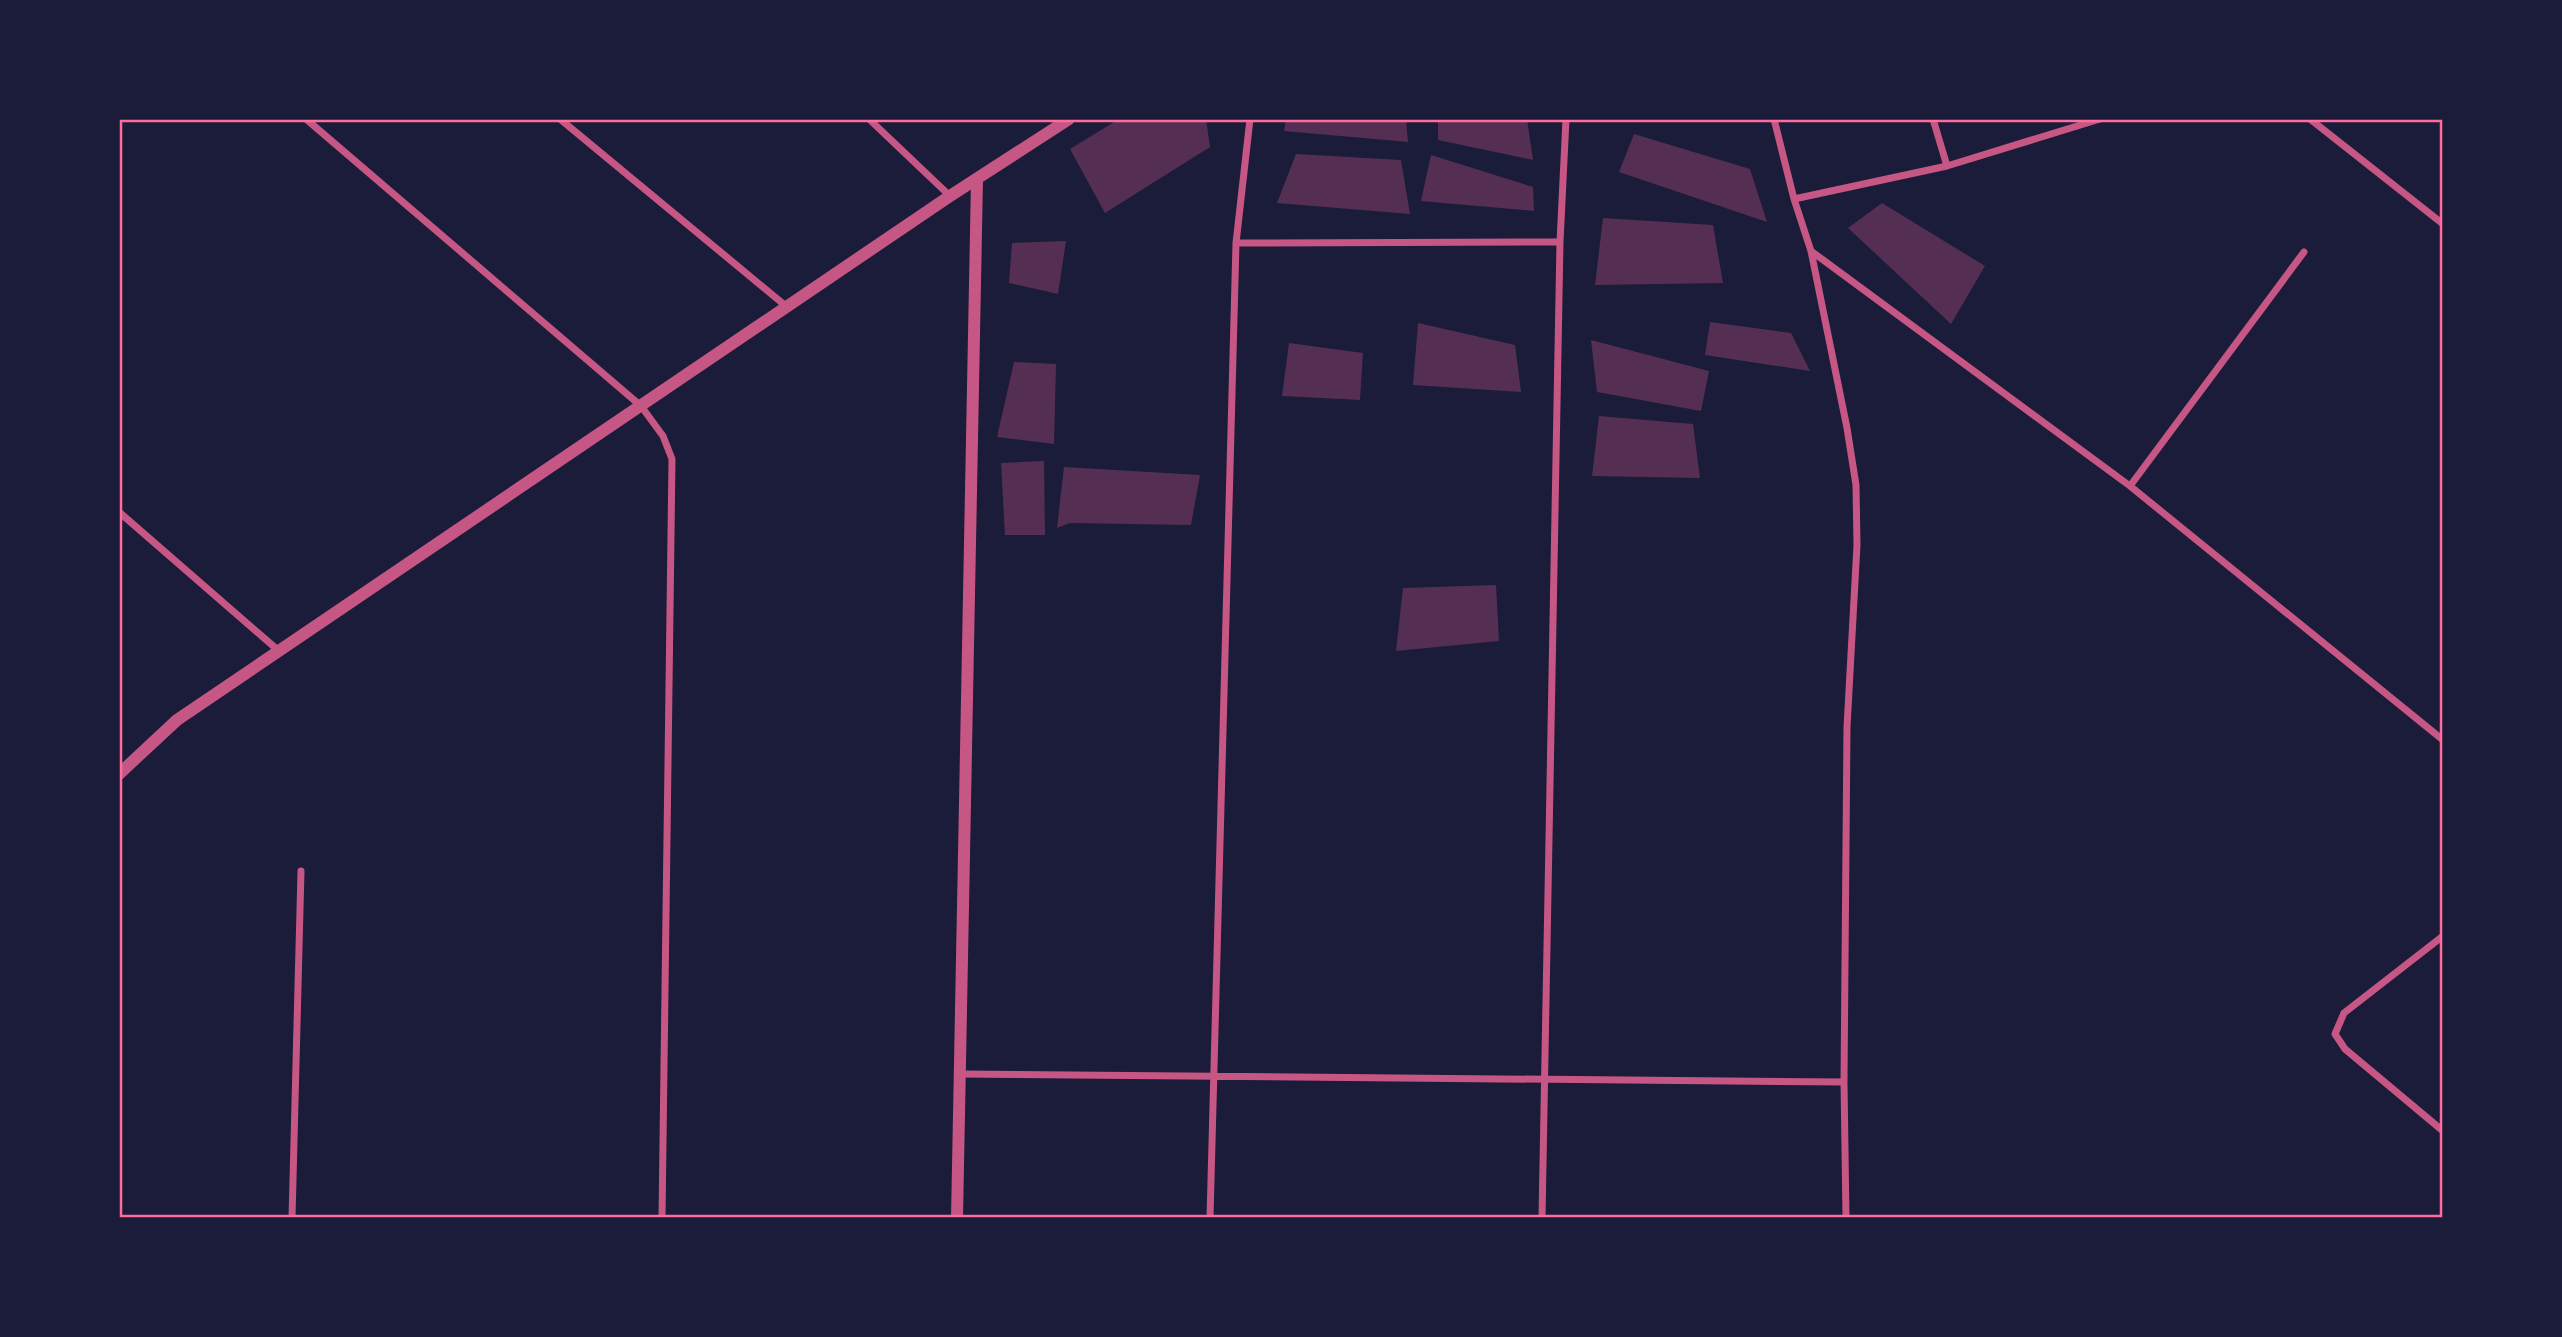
<svg xmlns="http://www.w3.org/2000/svg" width="2562" height="1337" font-family="'Asap Condensed',sans-serif">
  <style>
    .building { fill: #542f53 }
    .lines { fill: none; stroke-linecap: round; stroke-linejoin: round }
    .minor { stroke: #c65784; stroke-width: 7 }
    .tertiary { stroke: #c65784; stroke-width: 12 }
    .neatline { fill: none; stroke: #ff6b9d; stroke-width: 2.5 }
  </style>
  <rect width="100%" height="100%" fill="#1b1b3a"/>
  <!-- building -->
  <path class="building" d="M 1119,119 L 1206,119 L 1210,147 L 1105,213 L 1070,149 Z
    M 1286,119 L 1406,119 L 1408,142 L 1284,131 Z
    M 1438,119 L 1527,119 L 1533,160 L 1438,140 Z
    M 1634,134 L 1750,169 L 1767,222 L 1619,172 Z
    M 1296,154 L 1401,160 L 1410,214 L 1277,203 Z
    M 1431,155 L 1533,187 L 1534,211 L 1421,201 Z
    M 1882,203 L 1985,266 L 1951,324 L 1848,228 Z
    M 1603,218 L 1713,225 L 1723,283 L 1595,285 Z
    M 1066,241 L 1058,294 L 1009,283 L 1012,243 Z
    M 1710,322 L 1791,333 L 1810,371 L 1705,355 Z
    M 1418,323 L 1515,345 L 1521,392 L 1413,385 Z
    M 1591,340 L 1709,371 L 1701,411 L 1597,392 Z
    M 1289,343 L 1363,353 L 1360,400 L 1282,396 Z
    M 1014,362 L 1056,364 L 1054,444 L 997,437 Z
    M 1599,416 L 1693,424 L 1700,478 L 1592,476 Z
    M 1044,461 L 1045,535 L 1005,535 L 1001,463 Z
    M 1064,467 L 1200,475 L 1191,525 L 1070,523 L 1057,528 Z
    M 1496,585 L 1499,641 L 1396,651 L 1403,588 Z"/>
  <g class="lines">
    <!-- minor -->
    <path class="minor" d="M 306,119 L 641,406 L 663,436 L 672,459 L 662,1218
      M 560,119 L 787,307
      M 869,119 L 950,196
      M 1933,119 L 1947,166
      M 2310,119 L 2443,224
      M 1794,199 L 1947,166 L 2100,119
      M 1560,242 L 1566,119
      M 1236,243 L 1560,242 L 1542,1218
      M 1811,251 L 2130,486 L 2443,740
      M 2130,486 L 2304,252
      M 119,512 L 279,651
      M 2443,936 L 2344,1013 L 2335,1034 L 2345,1049 L 2443,1131
      M 959,1074 L 1844,1082 L 1847,727 L 1857,545 L 1856,485 L 1847,428 L 1811,251 L 1794,199 L 1774,119
      M 1844,1082 L 1846,1218
      M 292,1218 L 301,871
      M 1210,1218 L 1236,243 L 1250,119"/>
    <!-- tertiary -->
    <path class="tertiary" d="M 119,774 L 177,720 L 950,196 L 1069,119
      M 957,1218 L 977,179"/>
  </g>
  <!-- border -->
  <rect width="2562" height="1337" fill="none" stroke="#1b1b3a" stroke-width="242"/>
  <rect x="121" y="121" width="2320" height="1095" class="neatline"/>
</svg>
